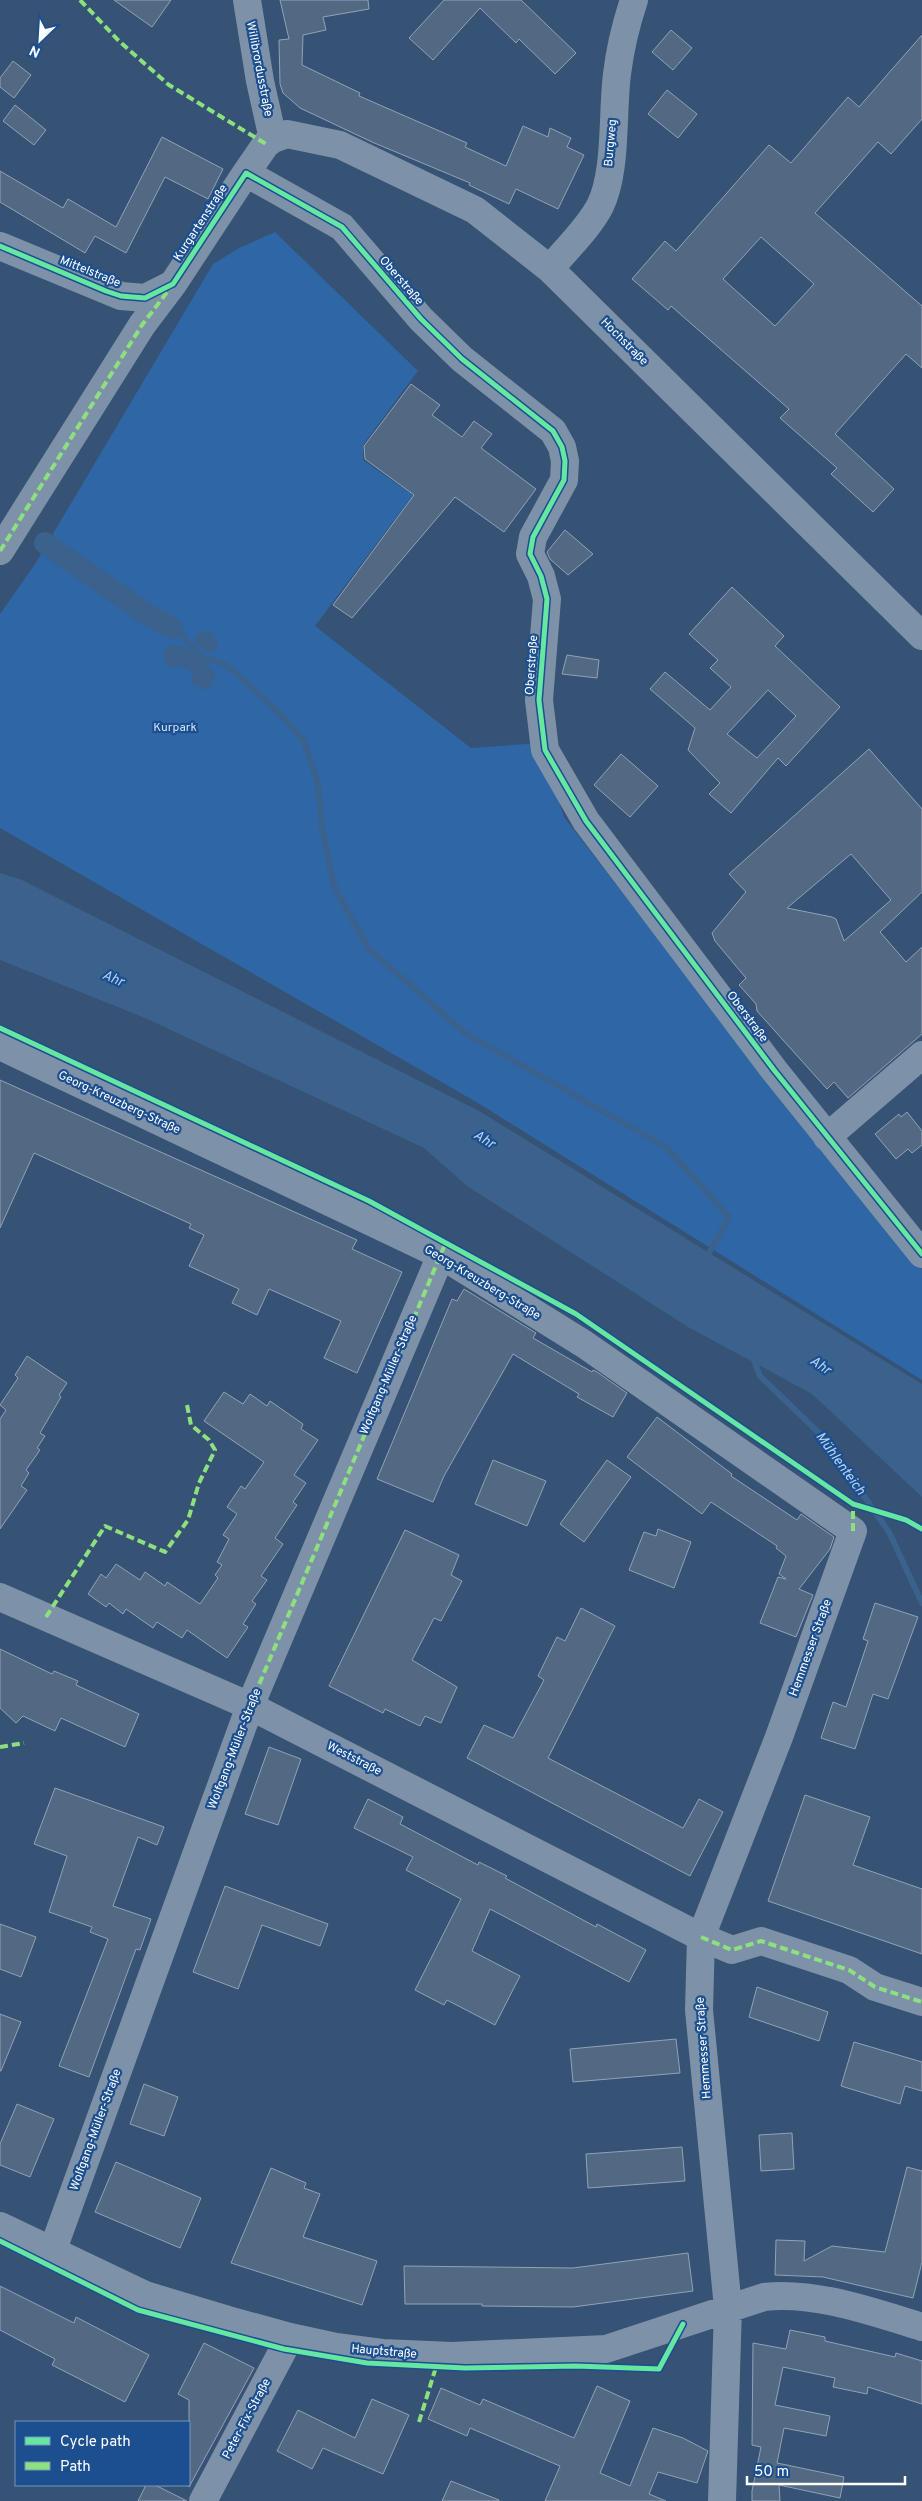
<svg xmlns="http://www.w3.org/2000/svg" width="922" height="2501" font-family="Overpass,sans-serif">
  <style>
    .green { fill: #2f66a5 }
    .water { fill: #3b618d }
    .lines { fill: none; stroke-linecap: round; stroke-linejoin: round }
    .stream { stroke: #3b618d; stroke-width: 6 }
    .canal { stroke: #3b618d; stroke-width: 22 }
    .building { fill: #526984; stroke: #92a2b6; fill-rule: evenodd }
    .minor { stroke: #7d92a8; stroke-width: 28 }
    .quiet { stroke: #8de07e; stroke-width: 4; stroke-dasharray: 8 4; stroke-linecap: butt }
    .cycleway-casing { stroke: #1b4f8f; stroke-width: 8 }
    .cycleway { stroke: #66e7a1; stroke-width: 5 }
    .labels { text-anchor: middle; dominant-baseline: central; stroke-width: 4.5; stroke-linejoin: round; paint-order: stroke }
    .street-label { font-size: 12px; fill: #fff; stroke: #1b4f8f }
    .park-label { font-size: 12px; fill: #cfe3fa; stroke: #1b4f8f }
    .water-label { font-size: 14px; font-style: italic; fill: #b5d3f5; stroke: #1b4f8f }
  </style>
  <rect width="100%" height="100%" fill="#365274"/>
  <!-- green -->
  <path class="green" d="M 275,232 L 418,371 L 363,445 L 363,460 L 413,495 L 315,626 L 471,748 L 540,743 L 564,817 L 722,1022 L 922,1269 L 922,1380 L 478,1103 L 0,828 L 0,614 L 35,564 L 213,264 L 239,248 Z"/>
  <!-- water -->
  <path class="water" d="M 207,631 L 213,633 L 218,645 L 215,651 L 209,654 L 194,644 C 195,636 198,632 207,631 Z
    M 172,645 C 186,645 207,662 215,674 L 213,685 L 204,690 L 193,684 L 191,672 L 183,666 L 172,668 L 167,666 L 163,654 L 166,648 Z
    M 0,873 L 20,879 L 479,1111 L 922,1384 L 922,1497 L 812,1394 L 688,1327 L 467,1186 L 424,1148 L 145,1018 L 0,960 Z"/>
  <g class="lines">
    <!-- stream -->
    <path class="stream" d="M 172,628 L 181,632 L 190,646 L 205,659 L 220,662 L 233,670 L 277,711 L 304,741 L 318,783 L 322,828 L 334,886 L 368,948 L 465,1033 L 666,1147 L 729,1217 L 705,1260
      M 752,1355 L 760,1376 L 823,1437 L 889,1532 L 922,1603"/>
    <!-- canal -->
    <path class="canal" d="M 45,543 L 145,613 L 172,628"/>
  </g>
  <!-- building -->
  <path class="building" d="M 114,0 L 171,0 L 152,27 Z
    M 280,0 L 368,0 L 369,9 L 323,17 L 326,30 L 303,35 L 302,65 L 360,93 L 359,96 L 467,143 L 465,147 L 506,166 L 523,126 L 548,137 L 550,128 L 571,138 L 567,147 L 584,155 L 558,209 L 516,189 L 509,204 L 469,185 L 470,183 L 372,142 L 300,108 L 283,93 L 280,84 L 279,40 L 289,39 Z
    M 444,0 L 521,0 L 576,53 L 555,74 L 519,39 L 516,43 L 480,8 L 433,60 L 409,38 Z
    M 671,30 L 692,48 L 673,70 L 652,52 Z
    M 922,35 L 922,119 L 891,154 L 878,142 L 815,213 L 922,306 L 922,368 L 906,354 L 835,434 L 894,489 L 873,512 L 831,474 L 837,468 L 780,418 L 789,409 L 671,306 L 668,310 L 632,279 L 665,241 L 676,251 L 769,145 L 791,163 L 848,97 L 859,107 ZM 761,237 L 814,284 L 775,326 L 723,279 Z
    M 13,61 L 31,75 L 14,98 L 0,87 L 0,78 Z
    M 667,90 L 697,114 L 678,138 L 648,114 Z
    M 15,105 L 46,130 L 34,145 L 3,121 Z
    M 162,137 L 223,169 L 208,199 L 165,177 L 126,253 L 95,236 L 85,253 L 0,202 L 0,171 L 63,208 L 68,199 L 116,227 Z
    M 411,384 L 440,405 L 432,415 L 462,437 L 474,421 L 492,434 L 481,448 L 536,489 L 504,532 L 455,497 L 352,618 L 333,605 L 414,495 L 365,459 L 364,446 Z
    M 565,530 L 593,554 L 568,575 L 550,559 L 547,552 Z
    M 732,587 L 784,636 L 775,646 L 840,707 L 786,766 L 778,758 L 731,813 L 709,794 L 720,783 L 688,750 L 695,728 L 650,689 L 665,672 L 710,710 L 731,687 L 710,668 L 718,660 L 689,634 ZM 768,690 L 796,716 L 757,758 L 727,734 Z
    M 567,655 L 599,660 L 597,678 L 562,674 Z
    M 869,749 L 922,809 L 922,892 L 880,932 L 906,962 L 922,947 L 922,1034 L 848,1098 L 834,1082 L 827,1089 L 757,1011 L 756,1004 L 739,985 L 746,978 L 715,941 L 712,933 L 746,892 L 729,874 ZM 851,854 L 891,900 L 844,941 L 836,919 L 832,917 L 787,908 Z
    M 621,754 L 658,786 L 630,817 L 594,785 Z
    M 0,1080 L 357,1240 L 352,1249 L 402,1272 L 357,1373 L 324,1358 L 341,1321 L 269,1289 L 257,1315 L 232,1303 L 239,1289 L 189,1266 L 204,1235 L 189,1228 L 191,1224 L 34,1153 L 0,1228 Z
    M 907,1112 L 922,1131 L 922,1145 L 912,1153 L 908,1149 L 896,1159 L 875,1134 L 899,1114 L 901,1117 Z
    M 464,1289 L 536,1333 L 533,1338 L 592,1372 L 593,1370 L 597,1372 L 627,1393 L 613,1417 L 577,1397 L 579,1394 L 513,1354 L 444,1476 L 433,1502 L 377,1479 L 452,1299 L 457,1301 Z
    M 27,1356 L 67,1383 L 59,1395 L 61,1397 L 40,1433 L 45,1436 L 37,1448 L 40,1450 L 26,1470 L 29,1473 L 21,1486 L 27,1490 L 0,1529 L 0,1419 L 6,1410 L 0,1405 L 18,1378 L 15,1375 Z
    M 224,1392 L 243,1404 L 250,1394 L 267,1406 L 270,1401 L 303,1424 L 301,1429 L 318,1440 L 294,1475 L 306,1483 L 293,1502 L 297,1505 L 275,1538 L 283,1544 L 261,1576 L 267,1580 L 252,1601 L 256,1604 L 243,1624 L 248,1627 L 227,1658 L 187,1630 L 182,1638 L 157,1622 L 153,1628 L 126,1609 L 123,1614 L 109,1603 L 106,1607 L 88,1594 L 101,1574 L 106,1578 L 116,1564 L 140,1580 L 145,1572 L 165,1586 L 167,1582 L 200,1604 L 218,1578 L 215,1575 L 222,1565 L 217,1562 L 229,1539 L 223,1535 L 237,1514 L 227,1507 L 241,1486 L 245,1489 L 264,1462 L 204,1421 Z
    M 657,1417 L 732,1474 L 731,1476 L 797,1520 L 801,1514 L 834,1537 L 830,1549 L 799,1589 L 813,1595 L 796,1637 L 760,1623 L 778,1577 L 786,1579 L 779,1574 L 786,1556 L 776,1548 L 777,1546 L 711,1502 L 702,1514 L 627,1457 Z
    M 493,1460 L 546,1481 L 527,1526 L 475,1504 Z
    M 607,1460 L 631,1477 L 584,1542 L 560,1524 Z
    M 658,1529 L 691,1542 L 674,1588 L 629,1570 L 644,1532 L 656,1536 Z
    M 405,1530 L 459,1555 L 451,1575 L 462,1581 L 441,1621 L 434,1618 L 412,1660 L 457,1687 L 441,1723 L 425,1716 L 420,1726 L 385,1709 L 383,1713 L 329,1686 Z
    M 875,1603 L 918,1617 L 888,1699 L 873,1694 L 855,1749 L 821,1738 L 833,1702 L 846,1707 L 868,1641 L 863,1639 Z
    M 581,1608 L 615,1626 L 548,1758 L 683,1828 L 699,1799 L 723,1812 L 690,1876 L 467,1758 L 484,1725 L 513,1738 L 544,1680 L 538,1676 L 557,1637 L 565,1641 Z
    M 0,1649 L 52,1674 L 54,1671 L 78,1681 L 76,1685 L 139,1714 L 125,1747 L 61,1718 L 55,1731 L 23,1716 L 16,1723 L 0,1708 Z
    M 269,1747 L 301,1759 L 278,1825 L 245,1814 Z
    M 55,1788 L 164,1827 L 157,1845 L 138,1837 L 113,1906 L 151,1919 L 140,1950 L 136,1949 L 89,2077 L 59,2066 L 108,1939 L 90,1932 L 92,1927 L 49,1912 L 67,1856 L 34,1844 Z
    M 805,1795 L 870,1817 L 853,1865 L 922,1889 L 922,1954 L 768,1901 Z
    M 368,1799 L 403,1817 L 400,1824 L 478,1865 L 479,1862 L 507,1876 L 505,1878 L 596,1927 L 597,1924 L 646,1950 L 629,1982 L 490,1909 L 472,1951 L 520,1976 L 495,2025 L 447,2000 L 444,2005 L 415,1990 L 461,1899 L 406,1870 L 413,1857 L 354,1828 Z
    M 225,1886 L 328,1924 L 320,1946 L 262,1925 L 238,1989 L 193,1972 Z
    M 0,1924 L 36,1937 L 21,1977 L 0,1969 Z
    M 757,1987 L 828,2012 L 819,2041 L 749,2017 Z
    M 0,2014 L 21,2022 L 1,2071 L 0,2071 Z
    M 676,2039 L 680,2073 L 573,2082 L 570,2049 Z
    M 854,2042 L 922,2062 L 922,2091 L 905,2086 L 900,2104 L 841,2086 Z
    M 144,2084 L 178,2097 L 164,2136 L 130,2124 Z
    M 17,2104 L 54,2119 L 30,2177 L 0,2165 L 0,2144 Z
    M 792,2133 L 794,2169 L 761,2171 L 759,2135 Z
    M 682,2147 L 685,2181 L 588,2188 L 586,2154 Z
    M 116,2162 L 201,2198 L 180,2248 L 95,2212 Z
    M 907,2167 L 922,2171 L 922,2262 L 913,2298 L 823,2277 L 775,2275 L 776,2240 L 805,2241 L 804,2261 L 832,2246 L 885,2252 Z
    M 271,2168 L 306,2183 L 304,2188 L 320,2194 L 303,2237 L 377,2261 L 362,2305 L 231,2263 Z
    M 688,2253 L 693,2291 L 573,2307 L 482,2306 L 482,2304 L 405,2304 L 404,2266 L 573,2268 Z
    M 0,2286 L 74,2323 L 76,2317 L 149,2355 L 125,2402 L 52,2365 L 55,2359 L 0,2330 Z
    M 790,2330 L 825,2337 L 825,2341 L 895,2357 L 896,2353 L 922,2361 L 922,2404 L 868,2387 L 867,2394 L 833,2387 L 835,2378 L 783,2367 L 775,2405 L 830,2416 L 826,2436 L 784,2428 L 777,2463 L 844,2477 L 840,2498 L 779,2485 L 780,2501 L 752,2501 L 752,2491 L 761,2447 L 752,2445 L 753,2343 L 786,2349 Z
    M 204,2343 L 254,2368 L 189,2487 L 189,2400 L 178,2394 Z
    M 597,2386 L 630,2401 L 600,2473 L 630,2486 L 653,2428 L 683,2438 L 708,2451 L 697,2483 L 658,2472 L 649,2494 L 666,2501 L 545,2501 L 560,2466 L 470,2428 L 467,2436 L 428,2419 L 441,2388 L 480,2405 L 483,2399 L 574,2438 Z
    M 372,2399 L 409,2415 L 383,2474 L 323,2448 L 312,2469 L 277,2451 L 298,2410 L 355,2438 Z
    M 451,2481 L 499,2500 L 499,2501 L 442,2501 Z
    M 146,2485 L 155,2485 L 187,2501 L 138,2501 Z"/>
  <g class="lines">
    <!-- minor -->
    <path class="minor" d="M 247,0 L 260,81 L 273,139
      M 246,173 L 342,227 L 421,319 L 462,359 L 553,431 L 562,447 L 565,461 L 564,480 L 533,537 L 530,554 L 541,576 L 547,599 L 539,700 L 545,750 L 586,821 L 774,1070 L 922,1254
      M 0,246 L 121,296 L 145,298 L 173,284
      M 550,269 C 566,249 588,229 600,206 C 617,172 612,113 617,74 C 620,49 626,24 634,0
      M 0,551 L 142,325 L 173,284 L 246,173 L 266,144 L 273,139 L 287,134 L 340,145 L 475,210 L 550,269 L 922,636
      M 0,1046 L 441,1255 L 584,1344 L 853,1531 L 779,1737 L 701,1937 L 699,2010 L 728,2308 L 722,2501
      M 827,1137 L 922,1055
      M 0,1597 L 250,1706 L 701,1937 L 732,1950 L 761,1941 L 849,1970 L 875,1987 L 922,2002
      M 0,2226 L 145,2295 L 228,2320 L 290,2337 L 336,2347 L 382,2353 L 452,2356 L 606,2349 L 764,2297 C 815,2291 873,2312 922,2327
      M 52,2252 L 250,1706 L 441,1255
      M 203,2501 L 290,2337"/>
    <!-- quiet -->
    <path class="quiet" d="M 80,0 L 120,42 L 169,85 L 266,144
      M 0,551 L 142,325 L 171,287
      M 853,1531 L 853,1504 L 857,1506
      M 46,1617 L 105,1526 L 165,1552 L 188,1520 L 199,1483 L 215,1450 L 209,1440 L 191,1425 L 187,1405
      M 250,1706 L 446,1242
      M 0,1747 L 24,1743
      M 701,1937 L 732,1950 L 761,1941 L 849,1970 L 875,1987 L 922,2002
      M 419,2422 L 436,2367"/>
    <defs>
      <path id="cycleway" d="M 0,246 L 106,291 L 121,296 L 145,298 L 173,284 L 246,173 L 342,227 L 421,319 L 462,359 L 553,431 L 562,447 L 565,461 L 564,480 L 533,537 L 530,554 L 541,576 L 547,599 L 539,700 L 545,750 L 586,821 L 774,1070 L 922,1254
        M 0,1028 L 369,1201 L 576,1314 L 853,1504 L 906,1520 L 922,1529
        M 0,2241 L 138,2310 L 284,2349 L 367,2363 L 465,2368 L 576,2366 L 659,2369 L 683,2324"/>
    </defs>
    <!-- cycleway casing -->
    <use href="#cycleway" class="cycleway-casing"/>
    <!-- cycleway -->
    <use href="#cycleway" class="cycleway"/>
  </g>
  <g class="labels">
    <!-- street labels -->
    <g class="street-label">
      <text transform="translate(259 69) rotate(79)">Willibrordusstraße</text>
      <text transform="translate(611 143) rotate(-85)">Burgweg</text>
      <text transform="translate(201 223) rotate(-57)">Kurgartenstraße</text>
      <text transform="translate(90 272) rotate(22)">Mittelstraße</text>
      <text transform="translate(401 281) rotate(49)">Oberstraße</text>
      <text transform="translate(624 342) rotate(45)">Hochstraße</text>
      <text transform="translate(532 665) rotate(-86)">Oberstraße</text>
      <text transform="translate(747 1017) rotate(53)">Oberstraße</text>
      <text transform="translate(119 1103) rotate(25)">Georg-Kreuzberg-Straße</text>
      <text transform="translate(482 1283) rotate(31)">Georg-Kreuzberg-Straße</text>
      <text transform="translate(389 1375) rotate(-67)">Wolfgang-Müller-Straße</text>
      <text transform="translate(811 1648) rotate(-70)">Hemmesser Straße</text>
      <text transform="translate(235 1749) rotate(-69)">Wolfgang-Müller-Straße</text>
      <text transform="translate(354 1759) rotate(27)">Weststraße</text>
      <text transform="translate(704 2048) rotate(-94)">Hemmesser Straße</text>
      <text transform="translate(96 2130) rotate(-70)">Wolfgang-Müller-Straße</text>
      <text transform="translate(384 2352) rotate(5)">Hauptstraße</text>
      <text transform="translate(247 2419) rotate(-62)">Peter-Fix-Straße</text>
    </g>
    <!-- park labels -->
    <g class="park-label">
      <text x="175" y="728">Kurpark</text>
    </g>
    <!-- water labels -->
    <g class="water-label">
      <text transform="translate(113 979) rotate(23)">Ahr</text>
      <text transform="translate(484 1140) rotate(32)">Ahr</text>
      <text transform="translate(820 1366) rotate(34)">Ahr</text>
      <text transform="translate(840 1464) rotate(54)">Mühlenteich</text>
    </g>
  </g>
  <!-- legend -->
  <rect x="15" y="2421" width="175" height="65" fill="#1b4f8f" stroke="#7695bc"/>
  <rect x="25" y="2437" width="25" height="8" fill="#66e7a1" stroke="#7695bc"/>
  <text x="60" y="2446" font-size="15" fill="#ffffff">Cycle path</text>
  <rect x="25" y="2462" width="25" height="8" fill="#8de07e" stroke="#7695bc"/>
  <text x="60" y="2471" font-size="15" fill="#ffffff">Path</text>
  <!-- north arrow -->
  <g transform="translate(40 40) rotate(205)" stroke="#1b4f8f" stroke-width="4" paint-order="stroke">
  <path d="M0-4L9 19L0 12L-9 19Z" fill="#ffffff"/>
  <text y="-8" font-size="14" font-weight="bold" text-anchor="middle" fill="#ffffff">N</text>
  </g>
  <!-- scale -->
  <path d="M747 2476v8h158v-8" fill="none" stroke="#ffffff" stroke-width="2.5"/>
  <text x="754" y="2476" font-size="15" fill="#ffffff" stroke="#1b4f8f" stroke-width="4" paint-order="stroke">50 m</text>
</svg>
